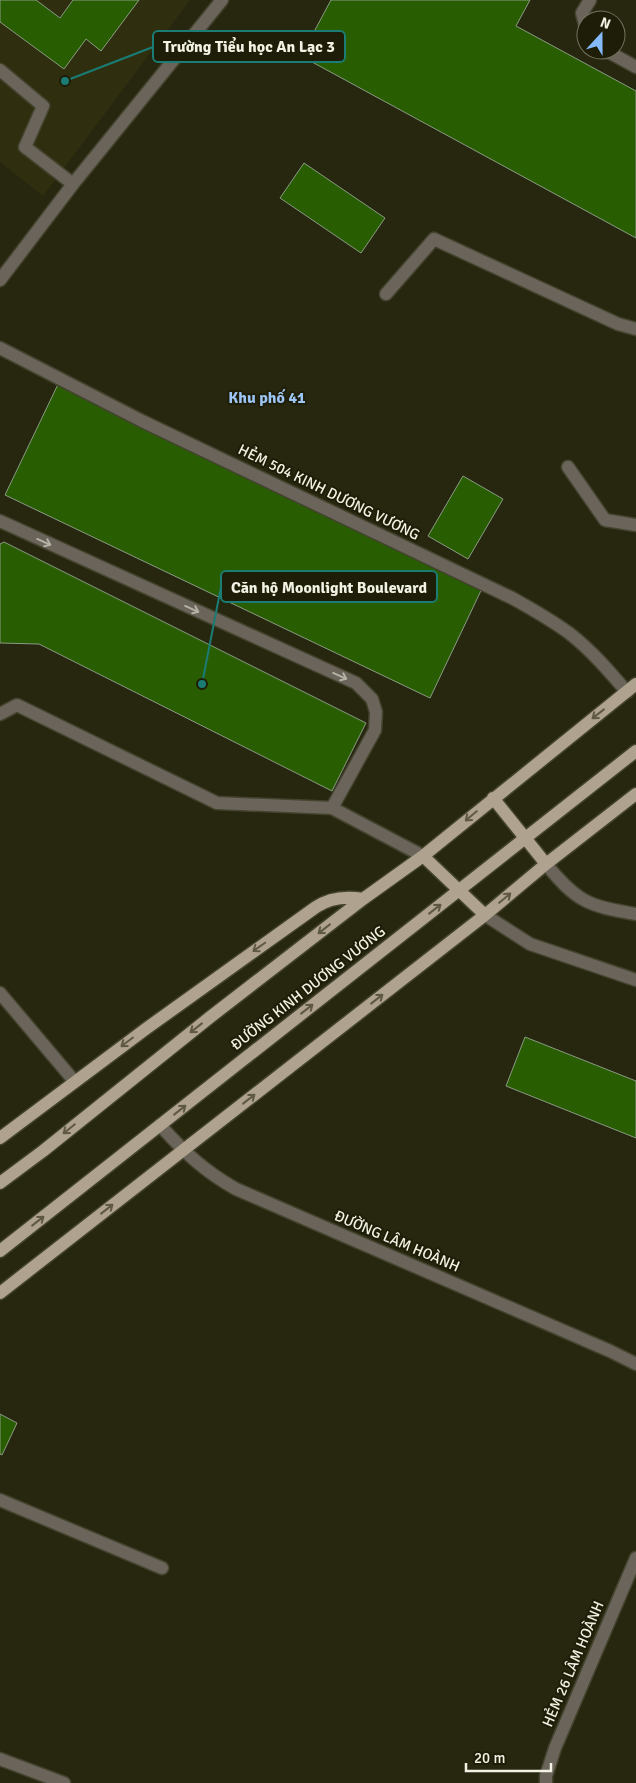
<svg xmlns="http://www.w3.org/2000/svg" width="636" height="1783" font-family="Signika,sans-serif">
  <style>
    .built { fill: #2f2f10 }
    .building { fill: #285d02; stroke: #8a9b84 }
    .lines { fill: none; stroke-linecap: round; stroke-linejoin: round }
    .minor-casing { stroke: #43432e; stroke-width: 15 }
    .major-casing { stroke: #43432e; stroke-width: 15 }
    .minor { stroke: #6a645a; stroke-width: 12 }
    .major { stroke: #afa28e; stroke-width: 12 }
    .oneway { stroke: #b4b2a5 }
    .oneway2 { stroke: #5f5944 }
    .labels { text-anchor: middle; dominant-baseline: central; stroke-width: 4; stroke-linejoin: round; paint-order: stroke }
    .street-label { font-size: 15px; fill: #f1f2e3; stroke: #1e1d07 }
    .neighbourhood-label { font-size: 16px; font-weight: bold; fill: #9dc5f4; stroke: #1e1d07 }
    .leader { fill: none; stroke: #1a7c74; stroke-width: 2 }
    .callout-dot { fill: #1a7c74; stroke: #1e1d07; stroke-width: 2 }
    .callout { fill: #1e1d07; stroke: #1a7c74; stroke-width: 2 }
    .callout-label { font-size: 16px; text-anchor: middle; font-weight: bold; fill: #f1f2e3 }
  </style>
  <rect width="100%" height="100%" fill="#272710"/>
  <!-- built -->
  <path class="built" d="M 0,0 L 190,0 L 43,196 L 0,162 Z"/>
  <!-- building -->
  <path class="building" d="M 0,0 L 36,0 L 60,18 L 73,0 L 139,0 L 101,51 L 86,39 L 64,69 L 0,22 Z
    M 331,0 L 530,0 L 516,26 L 636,91 L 636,238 L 301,56 Z
    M 304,163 L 385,218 L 361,253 L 280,198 Z
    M 61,378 L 486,580 L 430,698 L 5,495 Z
    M 463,476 L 503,499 L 468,559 L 428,536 Z
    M 4,542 L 366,723 L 332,791 L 39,644 L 0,643 L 0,544 Z
    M 525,1037 L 636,1081 L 636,1138 L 506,1086 Z
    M 0,1414 L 17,1423 L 2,1455 L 0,1454 Z"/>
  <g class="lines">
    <defs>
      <path id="minor" d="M 586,29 L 582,13 L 590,0
        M 605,50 L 636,67
        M 0,70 L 43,106 L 25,147 L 73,184
        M 0,280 L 73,184 L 222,0
        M 386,294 L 434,239 L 618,324 L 636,329
        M 0,348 L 142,421 L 512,598 C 532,609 551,620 569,633 C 591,650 609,671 627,692
        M 568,467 L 605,520 L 636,525
        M 0,521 L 356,683 L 372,699 L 376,712 L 375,730 L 332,808
        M 0,714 L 17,705 L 217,803 L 332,808 L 423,856
        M 546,864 C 577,902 588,906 636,914
        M 485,915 L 530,944 L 636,980
        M 0,993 L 75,1082
        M 160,1125 C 184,1152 204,1171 236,1189 L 610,1351 L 636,1364
        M 0,1500 L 162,1568
        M 0,1759 L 64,1783
        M 546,1783 L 546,1776 L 555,1748 L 636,1558"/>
      <path id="major" d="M 493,798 L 546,864
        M 423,856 L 485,915
        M 0,1138 L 147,1028 L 316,907 C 331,897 346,896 363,899
        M 0,1183 L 43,1151 L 209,1018 L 363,899 L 423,856 L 636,684
        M 0,1251 L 636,751
        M 0,1293 L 485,915 L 546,864 L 636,794"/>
    </defs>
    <!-- minor casing -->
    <use href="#minor" class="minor-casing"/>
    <!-- major casing -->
    <use href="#major" class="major-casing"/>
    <!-- minor -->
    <use href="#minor" class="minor"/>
    <!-- major -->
    <use href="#major" class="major"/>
  </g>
  <!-- one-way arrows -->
  <defs><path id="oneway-shaft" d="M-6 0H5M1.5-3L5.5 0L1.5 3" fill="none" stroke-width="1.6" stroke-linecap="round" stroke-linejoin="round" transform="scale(1.25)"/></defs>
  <g class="oneway">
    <use href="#oneway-shaft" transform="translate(44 542) rotate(24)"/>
    <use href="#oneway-shaft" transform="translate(192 609) rotate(24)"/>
    <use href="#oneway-shaft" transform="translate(340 676) rotate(24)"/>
  </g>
  <g class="oneway2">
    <use href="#oneway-shaft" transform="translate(598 714) rotate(142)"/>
    <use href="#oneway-shaft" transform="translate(471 816) rotate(140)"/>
    <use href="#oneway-shaft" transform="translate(505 898) rotate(-40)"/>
    <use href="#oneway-shaft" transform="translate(435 909) rotate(-38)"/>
    <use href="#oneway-shaft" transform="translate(324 929) rotate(142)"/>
    <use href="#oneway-shaft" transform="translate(259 947) rotate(145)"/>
    <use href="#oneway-shaft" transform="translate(377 999) rotate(-38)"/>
    <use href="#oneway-shaft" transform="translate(307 1009) rotate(-38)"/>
    <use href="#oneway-shaft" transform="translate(196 1028) rotate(142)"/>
    <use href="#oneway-shaft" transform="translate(127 1042) rotate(143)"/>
    <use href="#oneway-shaft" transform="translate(249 1099) rotate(-38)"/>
    <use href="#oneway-shaft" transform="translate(180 1110) rotate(-38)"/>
    <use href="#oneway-shaft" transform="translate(69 1129) rotate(141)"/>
    <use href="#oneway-shaft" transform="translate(107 1209) rotate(-38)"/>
    <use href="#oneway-shaft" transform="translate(38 1221) rotate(-38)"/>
  </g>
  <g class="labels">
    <!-- street labels -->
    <g class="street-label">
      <text transform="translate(329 492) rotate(26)">HẺM 504 KINH DƯƠNG VƯƠNG</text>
      <text transform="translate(308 988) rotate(-38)">ĐƯỜNG KINH DƯƠNG VƯƠNG</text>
      <text transform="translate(397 1241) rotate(23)">ĐƯỜNG LÂM HOÀNH</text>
      <text transform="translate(573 1664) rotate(-67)">HẺM 26 LÂM HOÀNH</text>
    </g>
    <!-- neighbourhood labels -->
    <g class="neighbourhood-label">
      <text x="267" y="398">Khu phố 41</text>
    </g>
  </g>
  <!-- callouts -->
  <path class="leader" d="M65 81L153 47M202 684L221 587"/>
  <g class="callout-dot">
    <circle cx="65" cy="81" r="5"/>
    <circle cx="202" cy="684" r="5"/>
  </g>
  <g class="callout">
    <rect x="153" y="31" width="192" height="31" rx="5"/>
    <rect x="221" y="571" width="216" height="31" rx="5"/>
  </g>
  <g class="callout-label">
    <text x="249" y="52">Trường Tiểu học An Lạc 3</text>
    <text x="329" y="593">Căn hộ Moonlight Boulevard</text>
  </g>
  <!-- north arrow -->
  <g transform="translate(601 35) rotate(21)"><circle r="24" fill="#1e1d07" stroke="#72725f"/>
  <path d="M0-4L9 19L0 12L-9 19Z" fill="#85bbfb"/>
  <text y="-8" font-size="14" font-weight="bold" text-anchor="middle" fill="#f1f2e3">N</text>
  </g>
  <!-- scale -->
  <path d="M466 1763v8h85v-8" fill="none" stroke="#f1f2e3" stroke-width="2.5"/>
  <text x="474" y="1763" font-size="15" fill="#f1f2e3" stroke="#1e1d07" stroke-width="4" paint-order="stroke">20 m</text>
</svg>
